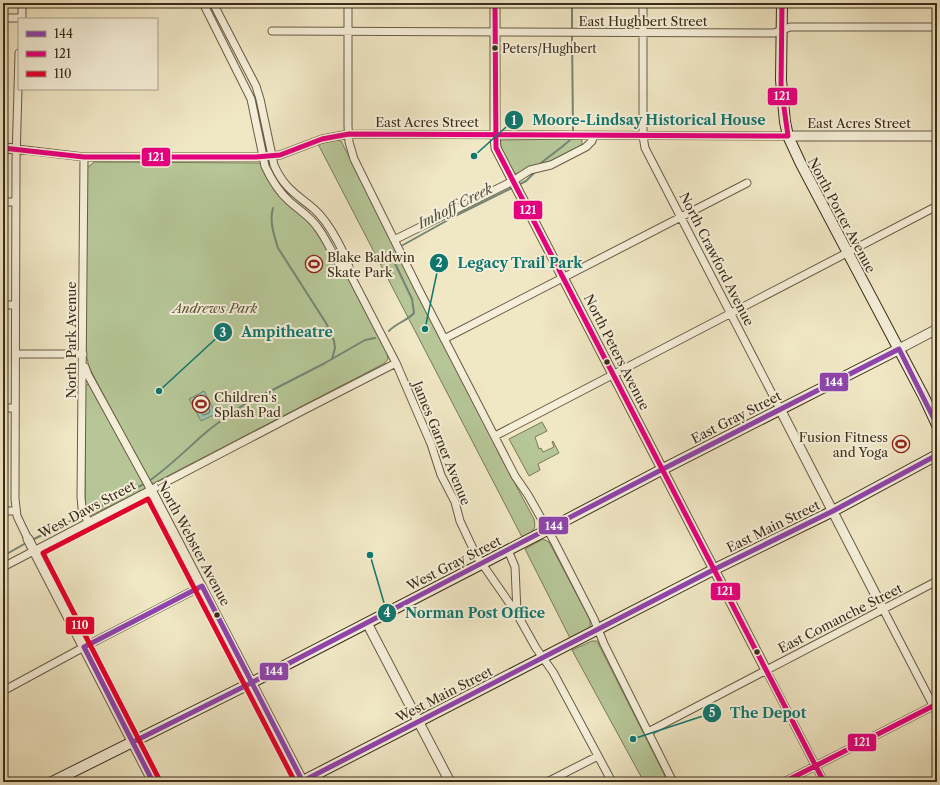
<svg xmlns="http://www.w3.org/2000/svg" width="940" height="785" font-family="'Libre Caslon Text',serif">
  <style>
    .green { fill: #b6c697; stroke: #797958 }
    .water { fill: #9bc1ae; stroke: #758573 }
    .lines { fill: none; stroke-linecap: round; stroke-linejoin: round }
    .shore { stroke: #6c7664; stroke-width: 1 }
    .stream { stroke: #758573; stroke-width: 2 }
    .minor-casing { stroke: #695b44; stroke-width: 9 }
    .tertiary-casing { stroke: #695b44; stroke-width: 11 }
    .secondary-casing { stroke: #3c2c1a; stroke-width: 12 }
    .minor { stroke: #f5efd9; stroke-width: 7 }
    .tertiary { stroke: #f5efd9; stroke-width: 9 }
    .secondary { stroke: #f5efd9; stroke-width: 10 }
    .bus-1-casing { stroke: #f5efd9; stroke-width: 8 }
    .bus-2-casing { stroke: #f5efd9; stroke-width: 8 }
    .bus-3-casing { stroke: #f5efd9; stroke-width: 8 }
    .bus-1 { stroke: #8e44ad; stroke-width: 5 }
    .bus-2 { stroke: #e5007d; stroke-width: 5 }
    .bus-3 { stroke: #e4002b; stroke-width: 5 }
    .bus-dot { fill: #3c2c1a; stroke: #f5efd9; stroke-width: 1.5 }
    .labels { text-anchor: middle; dominant-baseline: central; stroke-width: 4; stroke-linejoin: round; paint-order: stroke }
    .bus-label { font-size: 12px; fill: #3c2c1a; stroke: #f5efd9; text-anchor: start }
    .street-label { font-size: 13px; fill: #3c2c1a; stroke: #f5efd9 }
    .poi-label { font-size: 13px; fill: #3c2c1a; stroke: #f5efd9; text-anchor: start }
    .park-label { font-size: 13px; font-style: italic; fill: #5a5239; stroke: #f5efd9 }
    .water-label { font-size: 14px; font-style: italic; fill: #54513f; stroke: #f5efd9 }
    .leader { fill: none; stroke: #0f766e; stroke-width: 1.5 }
    .callout-dot { fill: #0f766e; stroke: #f5efd9; stroke-width: 1.5 }
    .mark-label { font-size: 12px; text-anchor: middle; font-weight: bold; fill: #fff }
    .callout-label { font-size: 14px; text-anchor: middle; font-weight: bold; fill: #0f766e; stroke: #f5efd9; stroke-width: 4; stroke-linejoin: round; paint-order: stroke }
    .line-badge { stroke: #f5efd9; stroke-width: 1.5 }
    .badge-label { font-size: 11px; text-anchor: middle; font-weight: bold; fill: #fff }
  </style>
  <rect width="100%" height="100%" fill="#f0e7c4"/>
  <filter id="stains"><feTurbulence type="fractalNoise" baseFrequency=".005" numOctaves="4"/><feColorMatrix values="0 0 0 0 .2 0 0 0 0 .09 0 0 0 0 .02 0 0 0 .5 -.17"/></filter>
  <radialGradient id="worn" r=".72"><stop offset=".6" stop-color="#630" stop-opacity="0"/><stop offset="1" stop-color="#630" stop-opacity=".3"/></radialGradient>
  <!-- green -->
  <path class="green" d="M 579,139 L 582,140 L 582,144 L 580,146 L 541,166 L 532,166 L 516,174 L 513,173 L 501,147 L 500,142 L 502,140 Z
    M 336,140 L 341,141 L 488,430 L 499,454 L 534,519 C 537,532 531,532 522,537 L 318,144 Z
    M 94,162 L 260,163 L 262,165 L 312,224 L 348,278 L 387,353 L 388,359 L 385,363 L 154,483 L 151,483 L 119,424 L 89,367 L 86,353 L 87,168 Z
    M 89,383 L 146,488 L 90,516 L 85,505 L 85,387 Z
    M 542,422 L 547,431 L 535,437 L 539,449 L 541,448 L 543,452 L 554,447 L 552,442 L 553,441 L 559,453 L 538,464 L 540,470 L 529,476 L 509,439 Z
    M 543,539 L 549,542 L 590,620 L 590,627 L 585,631 L 570,638 L 525,549 Z
    M 592,641 L 597,641 L 599,645 L 668,782 L 644,782 L 572,650 Z"/>
  <!-- water -->
  <path class="water" d="M 204,391 L 216,414 L 201,421 L 189,399 Z"/>
  <g class="lines">
    <!-- shore -->
    <path class="shore" d="M 201,398 L 203,398 L 210,411 L 209,413 L 204,415 L 202,414 L 195,402 L 196,400 Z"/>
    <!-- stream -->
    <path class="stream" d="M 572,30 L 572,3
      M 572,34 L 573,130
      M 537,166 L 563,146 L 570,140
      M 518,185 L 526,181 L 536,171
      M 273,208 C 269,221 274,235 278,248 L 326,323 L 334,341 L 335,348 L 332,359
      M 403,245 L 457,215 L 514,187
      M 389,331 C 396,323 407,321 414,313 L 412,299 L 391,255 L 392,250
      M 255,399 L 325,363 L 365,340 L 375,338
      M 149,481 C 169,467 186,450 204,434 C 218,422 234,412 249,401
      M 89,512 L 144,484
      M 32,540 L 81,516
      M 3,556 L 26,543"/>
    <defs>
      <path id="minor" d="M 203,3 L 251,99 L 265,166 C 271,179 278,191 289,201 C 299,210 311,217 318,228 C 330,244 335,264 351,276
        M 213,3 L 256,86 L 260,99 L 274,165 C 284,188 296,194 314,209 C 329,222 348,257 351,276 L 396,363 L 431,444 L 441,475 L 455,502 L 460,521 L 476,555 L 517,614 L 536,648 L 553,672 L 612,782
        M 348,3 L 348,126 L 349,142 L 354,159 L 419,290 L 515,476 L 528,495 L 554,541 L 594,619 L 604,644 L 673,782
        M 643,3 L 643,136 L 645,148 L 780,409
        M 3,18 L 22,18
        M 22,19 L 22,3
        M 272,31 L 774,33 L 790,27 L 937,27
        M 19,53 L 16,160 L 15,499 L 17,516 L 28,539
        M 17,149 L 84,157 L 256,157 L 280,155 L 322,139 L 349,134 L 788,136
        M 84,157 L 81,497 L 82,508 L 88,522
        M 3,202 L 16,202
        M 394,240 L 513,181 L 530,170 L 551,165 L 586,147 L 592,141 L 594,135
        M 3,305 L 15,305
        M 444,339 L 747,183
        M 16,354 L 83,354
        M 85,367 L 88,375 L 151,490
        M 3,408 L 15,408
        M 495,436 L 937,206
        M 3,511 L 15,511
        M 508,550 L 515,567 L 517,612
        M 3,567 L 304,410 L 396,363
        M 883,609 L 937,713
        M 766,670 L 824,782
        M 3,691 L 84,647 L 202,586
        M 648,732 L 937,581
        M 547,782 L 598,756
        M 784,782 L 933,706"/>
      <path id="tertiary" d="M 495,3 L 495,135 L 496,148 L 766,670
        M 788,136 L 937,136
        M 3,148 L 17,149
        M 899,349 L 937,329
        M 780,409 L 883,609
        M 151,490 L 303,782
        M 28,539 L 153,782
        M 367,623 L 450,782
        M 933,706 L 937,704"/>
      <path id="secondary" d="M 782,3 L 781,80 L 785,122 L 788,136 L 801,164 L 924,397 L 937,425
        M 52,782 L 251,683 L 547,530 L 663,469 L 899,349
        M 301,782 L 715,569 L 833,511 L 937,455"/>
    </defs>
    <!-- minor casing -->
    <use href="#minor" class="minor-casing"/>
    <!-- tertiary casing -->
    <use href="#tertiary" class="tertiary-casing"/>
    <!-- secondary casing -->
    <use href="#secondary" class="secondary-casing"/>
    <!-- minor -->
    <use href="#minor" class="minor"/>
    <!-- tertiary -->
    <use href="#tertiary" class="tertiary"/>
    <!-- secondary -->
    <use href="#secondary" class="secondary"/>
    <defs>
      <path id="bus-1" d="M 133,742 L 251,683 L 663,469 L 899,349 L 937,425
        M 153,782 L 84,647 L 202,586 L 303,782
        M 301,782 L 715,569 L 833,511 L 937,455"/>
      <path id="bus-2" d="M 495,3 L 496,148 L 824,782
        M 3,148 L 84,157 L 256,157 L 280,155 L 322,139 L 349,134 L 788,136 L 781,86 L 782,3
        M 784,782 L 933,706 L 937,713"/>
      <path id="bus-3" d="M 159,779 L 43,553 L 148,499 L 295,782"/>
    </defs>
    <!-- bus-1 casing -->
    <use href="#bus-1" class="bus-1-casing"/>
    <!-- bus-2 casing -->
    <use href="#bus-2" class="bus-2-casing"/>
    <!-- bus-3 casing -->
    <use href="#bus-3" class="bus-3-casing"/>
    <!-- bus-1 -->
    <use href="#bus-1" class="bus-1"/>
    <!-- bus-2 -->
    <use href="#bus-2" class="bus-2"/>
    <!-- bus-3 -->
    <use href="#bus-3" class="bus-3"/>
  </g>
  <!-- icons -->
  <defs>
    <symbol id="stadium-ring" viewBox="-11 -11 22 22"><circle r="9.5" fill="#f5efd9" stroke="#8f2418" stroke-width="1.5"/><path d="M0-5a6.5 5 0 1 0 0 10a6.5 5 0 1 0 0-10ZM-3.5-1.8h7v3.6h-7Z" fill="#8f2418"/></symbol>
  </defs>
  <g fill-rule="evenodd">
    <use href="#stadium-ring" x="304" y="254" width="20" height="20"/>
    <use href="#stadium-ring" x="191" y="394" width="20" height="20"/>
    <use href="#stadium-ring" x="891" y="434" width="20" height="20"/>
  </g>
  <!-- markers -->
  <g class="bus-dot">
    <circle cx="495" cy="48" r="3.5"/>
    <circle cx="607" cy="362" r="3.5"/>
    <circle cx="217" cy="615" r="3.5"/>
    <circle cx="757" cy="652" r="3.5"/>
  </g>
  <g class="labels">
    <!-- bus labels -->
    <g class="bus-label">
      <text x="502" y="48">Peters/Hughbert</text>
    </g>
    <!-- street labels -->
    <g class="street-label">
      <text x="643" y="21">East Hughbert Street</text>
      <text x="427" y="122">East Acres Street</text>
      <text x="859" y="123">East Acres Street</text>
      <text transform="translate(842 215) rotate(62)">North Porter Avenue</text>
      <text transform="translate(717 259) rotate(63)">North Crawford Avenue</text>
      <text transform="translate(71 340) rotate(-90)">North Park Avenue</text>
      <text transform="translate(617 352) rotate(63)">North Peters Avenue</text>
      <text transform="translate(736 417) rotate(-27)">East Gray Street</text>
      <text transform="translate(442 443) rotate(68)">James Garner Avenue</text>
      <text transform="translate(87 509) rotate(-28)">West Daws Street</text>
      <text transform="translate(773 526) rotate(-26)">East Main Street</text>
      <text transform="translate(194 543) rotate(62)">North Webster Avenue</text>
      <text transform="translate(454 563) rotate(-27)">West Gray Street</text>
      <text transform="translate(840 618) rotate(-27)">East Comanche Street</text>
      <text transform="translate(444 694) rotate(-27)">West Main Street</text>
    </g>
    <!-- poi labels -->
    <g class="poi-label">
      <text x="327" y="257">Blake Baldwin<tspan x="327" dy="15">Skate Park</tspan></text>
      <text x="214" y="397">Children's<tspan x="214" dy="15">Splash Pad</tspan></text>
      <text x="888" y="437" text-anchor="end">Fusion Fitness<tspan x="888" dy="15">and Yoga</tspan></text>
    </g>
    <!-- park labels -->
    <g class="park-label">
      <text x="215" y="308">Andrews Park</text>
    </g>
    <!-- water labels -->
    <g class="water-label">
      <text transform="translate(455 206) rotate(-27)">Imhoff Creek</text>
    </g>
  </g>
  <!-- callouts -->
  <path class="leader" d="M474 156L514 120M425 329L439 263M159 391L223 332M370 555L387 613M633 739L712 713"/>
  <g class="callout-dot">
    <circle cx="474" cy="156" r="4"/>
    <circle cx="425" cy="329" r="4"/>
    <circle cx="159" cy="391" r="4"/>
    <circle cx="370" cy="555" r="4"/>
    <circle cx="633" cy="739" r="4"/>
    <circle cx="514" cy="120" r="10"/>
    <circle cx="439" cy="263" r="10"/>
    <circle cx="223" cy="332" r="10"/>
    <circle cx="387" cy="613" r="10"/>
    <circle cx="712" cy="713" r="10"/>
  </g>
  <g class="mark-label">
    <text x="514" y="125">1</text>
    <text x="439" y="267">2</text>
    <text x="223" y="337">3</text>
    <text x="387" y="617">4</text>
    <text x="712" y="717">5</text>
  </g>
  <g class="callout-label">
    <text x="649" y="125">Moore-Lindsay Historical House</text>
    <text x="520" y="268">Legacy Trail Park</text>
    <text x="287" y="337">Ampitheatre</text>
    <text x="475" y="618">Norman Post Office</text>
    <text x="768" y="718">The Depot</text>
  </g>
  <g class="line-badge">
    <rect x="767" y="87" width="31" height="19" rx="4" fill="#e5007d"/>
    <rect x="141" y="147" width="30" height="20" rx="4" fill="#e5007d"/>
    <rect x="513" y="200" width="30" height="20" rx="4" fill="#e5007d"/>
    <rect x="819" y="372" width="30" height="20" rx="4" fill="#8e44ad"/>
    <rect x="538" y="516" width="31" height="19" rx="4" fill="#8e44ad"/>
    <rect x="710" y="582" width="31" height="19" rx="4" fill="#e5007d"/>
    <rect x="65" y="616" width="30" height="19" rx="4" fill="#e4002b"/>
    <rect x="259" y="662" width="30" height="19" rx="4" fill="#8e44ad"/>
    <rect x="847" y="733" width="30" height="19" rx="4" fill="#e5007d"/>
  </g>
  <g class="badge-label">
    <text x="782" y="100">121</text>
    <text x="156" y="161">121</text>
    <text x="528" y="214">121</text>
    <text x="834" y="386">144</text>
    <text x="554" y="530">144</text>
    <text x="725" y="595">121</text>
    <text x="80" y="629">110</text>
    <text x="274" y="675">144</text>
    <text x="862" y="746">121</text>
  </g>
  <!-- margin -->
  <rect width="940" height="785" fill="none" stroke="#f0e7c4" stroke-width="16"/>
  <rect x="4" y="4" width="932" height="777" fill="none" stroke="#3c2c1a" stroke-width="2"/>
  <rect x="8" y="8" width="924" height="769" fill="none" stroke="#3c2c1a"/>
  <!-- legend -->
  <rect x="18" y="18" width="140" height="72" fill="#f5efd9" stroke="#aba18d"/>
  <rect x="26" y="31" width="20" height="6" fill="#8e44ad" stroke="#aba18d"/>
  <text x="54" y="38" font-size="12" fill="#3c2c1a">144</text>
  <rect x="26" y="51" width="20" height="6" fill="#e5007d" stroke="#aba18d"/>
  <text x="54" y="58" font-size="12" fill="#3c2c1a">121</text>
  <rect x="26" y="71" width="20" height="6" fill="#e4002b" stroke="#aba18d"/>
  <text x="54" y="78" font-size="12" fill="#3c2c1a">110</text>
  <rect width="100%" height="100%" filter="url(#stains)"/>
  <rect width="100%" height="100%" fill="url(#worn)"/>
</svg>
